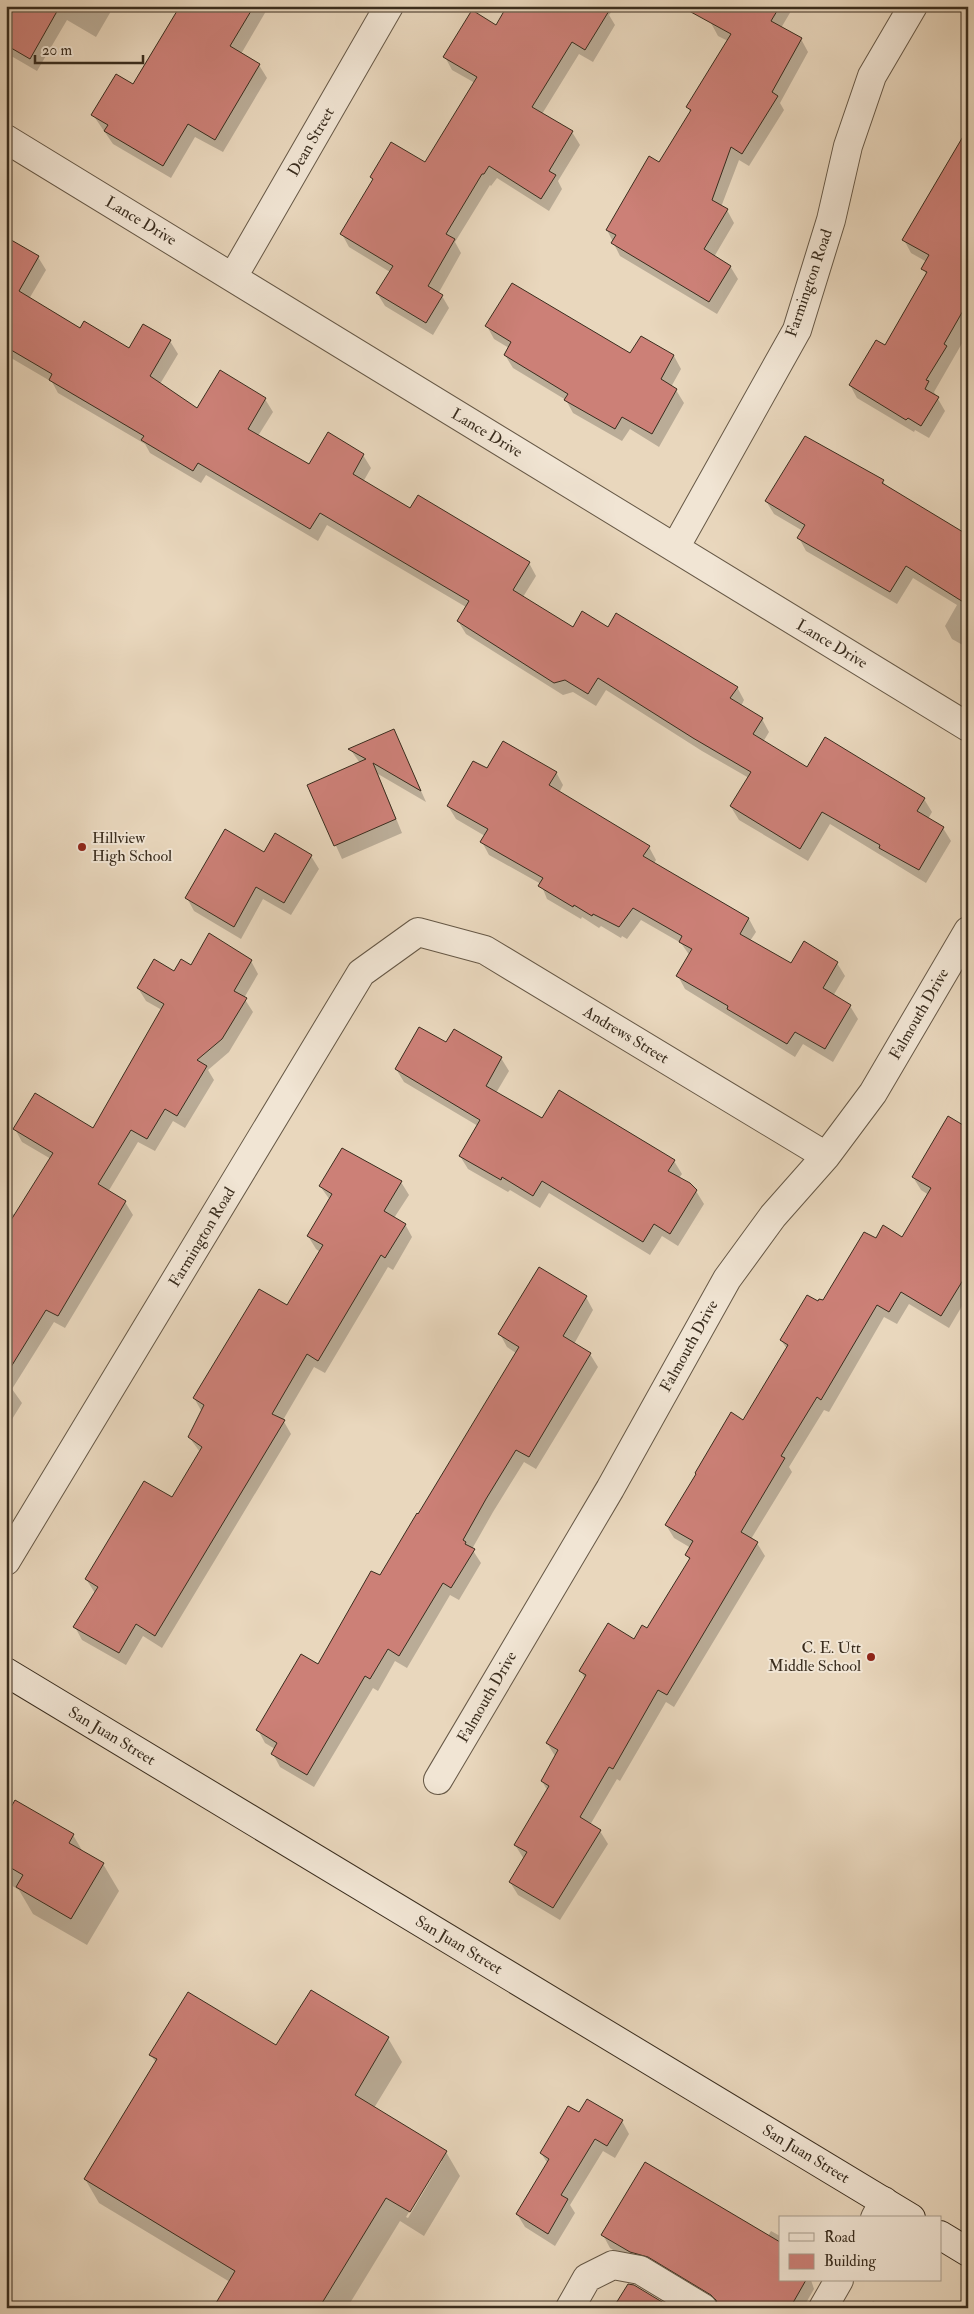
<svg xmlns="http://www.w3.org/2000/svg" width="974" height="2314" font-family="'IM FELL Double Pica',serif">
  <style>
    .shadow { fill: #0003; fill-rule: evenodd }
    .building { fill: #cc8077; stroke: #3a2d1e }
    .lines { fill: none; stroke-linecap: round; stroke-linejoin: round }
    .minor-casing { stroke: #665846; stroke-width: 30 }
    .secondary-casing { stroke: #3a2d1e; stroke-width: 30 }
    .minor { stroke: #f1e5d4; stroke-width: 28 }
    .secondary { stroke: #f1e5d4; stroke-width: 28 }
    .poi-dot { fill: #8f2418; stroke: #f1e5d4; stroke-width: 2 }
    .labels { text-anchor: middle; dominant-baseline: central; stroke-width: 4; stroke-linejoin: round; paint-order: stroke }
    .street-label { font-size: 16px; fill: #3a2d1e; stroke: #f1e5d4 }
    .poi-label { font-size: 16px; fill: #3a2d1e; stroke: #f1e5d4; text-anchor: start }
  </style>
  <rect width="100%" height="100%" fill="#e9d7bd"/>
  <filter id="stains"><feTurbulence type="fractalNoise" baseFrequency=".004" numOctaves="4"/><feColorMatrix values="0 0 0 0 .2 0 0 0 0 .09 0 0 0 0 .02 0 0 0 .5 -.17"/></filter>
  <radialGradient id="worn" r=".72"><stop offset=".6" stop-color="#630" stop-opacity="0"/><stop offset="1" stop-color="#630" stop-opacity=".3"/></radialGradient>
  <!-- shadow -->
  <path class="shadow" d="M 6,6 L 114,6 L 96,37 L 67,20 L 37,71 L 6,53 Z
    M 181,6 L 269,6 L 241,54 L 259,65 L 267,78 L 223,152 L 195,137 L 171,178 L 113,144 L 93,115 L 134,85 Z
    M 609,6 L 612,11 L 609,15 L 615,25 L 593,62 L 579,54 L 542,114 L 572,132 L 580,145 L 558,181 L 562,189 L 549,211 L 497,178 L 491,186 L 490,185 L 455,242 L 461,253 L 438,294 L 442,296 L 449,308 L 433,335 L 385,306 L 377,293 L 390,272 L 349,247 L 342,234 L 374,181 L 372,177 L 426,164 L 475,83 L 452,70 L 445,57 L 497,26 Z
    M 720,6 L 794,6 L 781,28 L 801,39 L 808,52 L 780,103 L 784,110 L 749,166 L 739,160 L 721,207 L 727,210 L 734,223 L 714,257 L 730,266 L 738,279 L 717,314 L 620,256 L 607,230 L 659,164 L 691,113 L 687,107 L 728,41 L 718,36 L 711,23 Z
    M 968,130 L 968,333 L 934,392 L 945,411 L 929,438 L 915,430 L 914,432 L 857,398 L 850,385 L 885,347 L 927,275 L 923,269 L 927,262 L 911,253 L 904,240 Z
    M 6,238 L 38,257 L 46,270 L 29,299 L 81,329 L 129,350 L 144,325 L 170,341 L 178,354 L 160,384 L 197,410 L 265,399 L 273,412 L 258,436 L 309,466 L 328,434 L 363,455 L 371,468 L 363,482 L 410,510 L 529,563 L 536,576 L 523,597 L 573,628 L 608,629 L 737,687 L 744,700 L 741,706 L 762,719 L 769,732 L 763,742 L 807,769 L 924,799 L 932,812 L 928,819 L 943,828 L 951,841 L 926,883 L 830,824 L 808,861 L 739,820 L 731,807 L 749,778 L 702,751 L 606,690 L 596,706 L 573,692 L 563,695 L 466,634 L 458,621 L 466,607 L 327,525 L 318,541 L 206,475 L 201,483 L 150,453 L 145,444 L 58,393 L 52,382 L 6,355 Z
    M 487,326 L 631,355 L 641,337 L 674,356 L 681,369 L 671,387 L 676,390 L 684,403 L 659,447 L 630,429 L 622,441 L 573,413 L 566,400 L 513,368 L 505,355 L 509,348 L 494,339 Z
    M 883,481 L 887,488 L 968,537 L 968,648 L 952,639 L 945,626 L 957,605 L 913,578 L 897,604 L 806,551 L 799,538 L 803,531 L 774,514 L 766,501 Z
    M 394,730 L 426,802 L 378,774 L 402,833 L 342,859 L 309,786 L 360,763 L 350,749 Z
    M 487,770 L 556,772 L 563,785 L 559,793 L 649,847 L 656,860 L 654,863 L 749,919 L 756,932 L 750,941 L 791,965 L 837,963 L 845,976 L 833,996 L 850,1006 L 858,1019 L 833,1062 L 803,1044 L 795,1057 L 685,989 L 678,976 L 690,956 L 681,943 L 641,920 L 627,939 L 622,936 L 621,938 L 601,926 L 599,928 L 582,917 L 581,919 L 547,899 L 541,884 L 489,855 L 482,842 L 485,836 L 456,819 L 448,806 Z
    M 264,854 L 311,856 L 319,869 L 291,915 L 263,899 L 241,939 L 194,911 L 187,898 Z
    M 251,961 L 258,974 L 244,998 L 253,1012 L 229,1052 L 208,1070 L 214,1080 L 185,1128 L 173,1121 L 155,1151 L 138,1142 L 108,1192 L 125,1202 L 133,1215 L 65,1328 L 54,1322 L 12,1389 L 22,1403 L 6,1429 L 6,1210 L 15,1215 L 51,1159 L 22,1142 L 15,1129 L 94,1130 L 162,1010 L 146,1001 L 138,988 L 191,966 Z
    M 454,1031 L 501,1058 L 509,1071 L 496,1093 L 542,1120 L 674,1161 L 682,1174 L 679,1178 L 696,1191 L 704,1204 L 678,1246 L 662,1236 L 650,1255 L 549,1193 L 540,1208 L 510,1190 L 508,1192 L 468,1169 L 460,1156 L 478,1126 L 404,1082 L 396,1069 L 447,1044 Z
    M 968,1116 L 968,1296 L 949,1328 L 909,1304 L 897,1324 L 884,1317 L 829,1412 L 824,1410 L 789,1467 L 792,1472 L 751,1539 L 757,1543 L 765,1556 L 674,1707 L 666,1702 L 620,1781 L 617,1779 L 590,1825 L 600,1831 L 608,1844 L 560,1920 L 518,1895 L 510,1882 L 524,1859 L 515,1845 L 547,1790 L 542,1781 L 555,1756 L 547,1743 L 585,1679 L 581,1671 L 634,1640 L 648,1630 L 690,1560 L 686,1555 L 691,1548 L 674,1538 L 666,1525 L 744,1421 L 787,1349 L 781,1340 L 819,1303 L 823,1302 L 876,1240 L 903,1239 L 929,1195 L 921,1190 L 913,1177 L 962,1126 Z
    M 401,1182 L 409,1195 L 394,1218 L 405,1224 L 412,1237 L 393,1270 L 388,1267 L 325,1373 L 314,1367 L 283,1420 L 291,1434 L 162,1648 L 143,1636 L 126,1665 L 82,1640 L 75,1627 L 95,1593 L 86,1579 L 172,1499 L 200,1452 L 189,1437 L 202,1412 L 194,1398 L 287,1307 L 320,1252 L 316,1249 L 308,1236 L 330,1200 L 320,1186 Z
    M 586,1297 L 593,1310 L 574,1344 L 590,1354 L 598,1367 L 536,1469 L 524,1462 L 493,1512 L 472,1549 L 481,1563 L 459,1600 L 450,1595 L 407,1668 L 395,1661 L 378,1691 L 373,1688 L 314,1787 L 280,1767 L 273,1754 L 275,1749 L 265,1743 L 258,1730 L 318,1666 L 380,1577 L 419,1516 L 516,1353 L 507,1347 L 500,1334 Z
    M 6,1805 L 73,1835 L 83,1852 L 103,1864 L 119,1891 L 87,1945 L 33,1914 L 19,1890 L 6,1882 Z
    M 311,1991 L 388,2038 L 402,2062 L 374,2108 L 446,2152 L 460,2176 L 424,2236 L 400,2221 L 347,2308 L 217,2308 L 230,2282 L 99,2203 L 85,2179 L 156,2063 L 151,2055 L 277,2047 ZM 440,2161 L 442,2161 L 408,2218 L 406,2217 Z
    M 579,2114 L 622,2121 L 629,2134 L 615,2158 L 603,2151 L 570,2205 L 575,2213 L 555,2246 L 525,2227 L 517,2214 L 548,2164 L 541,2153 Z
    M 771,2231 L 780,2236 L 780,2280 L 811,2280 L 814,2289 L 803,2308 L 720,2308 L 657,2269 L 638,2265 L 610,2248 L 603,2235 L 768,2236 Z
    M 873,2301 L 885,2308 L 869,2308 Z"/>
  <!-- building -->
  <path class="building" d="M 6,6 L 60,6 L 30,59 L 6,45 Z
    M 180,6 L 254,6 L 230,46 L 260,64 L 215,140 L 188,124 L 163,166 L 104,131 L 108,125 L 91,115 L 116,74 L 133,84 Z
    M 507,6 L 612,6 L 585,50 L 572,42 L 532,107 L 573,131 L 549,171 L 556,175 L 541,199 L 489,166 L 484,174 L 482,174 L 446,234 L 455,239 L 428,286 L 443,295 L 426,323 L 376,293 L 393,266 L 340,234 L 373,179 L 370,177 L 391,142 L 425,162 L 477,77 L 443,57 L 472,10 L 496,25 Z
    M 680,6 L 780,6 L 771,21 L 802,38 L 772,92 L 778,96 L 742,154 L 731,147 L 712,200 L 728,209 L 704,249 L 731,266 L 709,302 L 611,243 L 616,235 L 606,230 L 649,156 L 659,162 L 691,110 L 686,107 L 731,34 Z
    M 968,128 L 968,302 L 944,344 L 947,346 L 926,380 L 929,381 L 925,389 L 939,397 L 921,426 L 908,418 L 906,420 L 849,385 L 876,340 L 885,345 L 927,272 L 921,269 L 929,255 L 902,240 Z
    M 6,237 L 39,256 L 19,291 L 80,328 L 84,321 L 129,348 L 143,324 L 171,340 L 150,376 L 197,408 L 220,370 L 266,398 L 248,429 L 309,464 L 328,432 L 364,454 L 353,474 L 410,508 L 418,495 L 530,562 L 513,590 L 573,627 L 582,611 L 608,627 L 616,613 L 738,687 L 730,698 L 763,718 L 753,734 L 807,767 L 825,737 L 925,798 L 917,811 L 944,827 L 919,870 L 879,848 L 880,845 L 822,812 L 800,849 L 730,806 L 751,772 L 693,738 L 598,678 L 588,694 L 565,680 L 554,683 L 457,621 L 469,601 L 320,513 L 310,529 L 198,463 L 193,471 L 141,440 L 144,436 L 49,380 L 52,374 L 6,347 Z
    M 512,283 L 630,353 L 641,336 L 674,355 L 661,379 L 677,389 L 652,434 L 622,417 L 615,429 L 564,400 L 568,394 L 504,355 L 511,342 L 485,326 Z
    M 805,436 L 884,480 L 882,483 L 968,535 L 968,605 L 906,566 L 890,592 L 797,538 L 805,525 L 765,501 Z
    M 394,729 L 421,791 L 373,763 L 396,819 L 334,846 L 307,785 L 366,759 L 348,749 Z
    M 503,741 L 557,772 L 549,785 L 650,846 L 643,856 L 749,918 L 740,934 L 791,963 L 804,941 L 838,962 L 823,988 L 851,1005 L 825,1049 L 795,1032 L 787,1044 L 727,1009 L 728,1006 L 676,976 L 692,949 L 679,942 L 682,936 L 633,908 L 619,927 L 593,914 L 592,916 L 574,905 L 573,907 L 538,886 L 543,878 L 480,842 L 488,829 L 447,806 L 473,761 L 487,768 Z
    M 225,829 L 264,852 L 275,833 L 312,855 L 284,903 L 256,887 L 234,927 L 185,898 Z
    M 209,933 L 252,960 L 234,991 L 247,998 L 222,1039 L 197,1060 L 207,1066 L 177,1116 L 165,1109 L 147,1139 L 131,1130 L 98,1184 L 126,1201 L 58,1316 L 46,1310 L 6,1375 L 6,1228 L 53,1153 L 13,1129 L 35,1093 L 93,1128 L 164,1004 L 137,988 L 154,959 L 174,971 L 181,959 L 191,965 Z
    M 419,1027 L 446,1042 L 454,1029 L 502,1057 L 486,1086 L 542,1118 L 559,1090 L 675,1160 L 668,1171 L 690,1183 L 697,1190 L 670,1234 L 654,1224 L 643,1242 L 542,1181 L 533,1196 L 502,1177 L 501,1180 L 459,1156 L 480,1120 L 395,1069 Z
    M 948,1116 L 968,1128 L 968,1272 L 941,1316 L 901,1292 L 889,1312 L 877,1305 L 821,1400 L 817,1397 L 781,1456 L 785,1458 L 741,1532 L 758,1542 L 667,1695 L 658,1690 L 613,1769 L 609,1767 L 580,1817 L 601,1830 L 553,1908 L 509,1882 L 527,1852 L 514,1845 L 549,1786 L 541,1781 L 558,1750 L 546,1743 L 586,1675 L 579,1671 L 608,1623 L 634,1639 L 642,1625 L 647,1628 L 690,1558 L 685,1555 L 693,1541 L 665,1525 L 696,1474 L 695,1473 L 731,1412 L 743,1420 L 788,1345 L 780,1340 L 807,1295 L 818,1301 L 819,1299 L 823,1300 L 864,1232 L 876,1238 L 883,1225 L 902,1237 L 931,1188 L 912,1177 Z
    M 342,1148 L 402,1181 L 384,1211 L 406,1224 L 385,1258 L 381,1255 L 318,1361 L 307,1354 L 272,1414 L 285,1420 L 155,1636 L 136,1624 L 119,1653 L 73,1627 L 98,1587 L 85,1579 L 144,1481 L 172,1497 L 202,1447 L 188,1437 L 204,1405 L 193,1398 L 259,1289 L 287,1305 L 323,1245 L 307,1236 L 332,1194 L 319,1186 Z
    M 539,1267 L 587,1296 L 563,1336 L 591,1353 L 529,1457 L 516,1450 L 486,1499 L 463,1540 L 466,1542 L 465,1544 L 475,1549 L 451,1588 L 443,1583 L 399,1656 L 388,1649 L 370,1679 L 365,1676 L 307,1775 L 271,1754 L 277,1743 L 256,1730 L 301,1654 L 318,1664 L 371,1571 L 380,1575 L 417,1513 L 418,1514 L 519,1347 L 498,1334 Z
    M 15,1800 L 74,1834 L 69,1843 L 104,1863 L 71,1919 L 16,1887 L 23,1875 L 6,1865 L 6,1816 Z
    M 311,1990 L 389,2037 L 355,2095 L 447,2151 L 410,2212 L 386,2198 L 319,2308 L 213,2308 L 235,2271 L 84,2179 L 157,2059 L 149,2055 L 188,1992 L 276,2045 Z
    M 587,2099 L 623,2120 L 607,2146 L 595,2139 L 561,2195 L 568,2199 L 548,2234 L 516,2214 L 549,2159 L 540,2153 L 568,2106 L 579,2112 Z
    M 645,2162 L 780,2242 L 780,2280 L 806,2280 L 790,2308 L 719,2308 L 716,2300 L 711,2295 L 648,2257 L 630,2252 L 601,2235 Z
    M 628,2284 L 634,2285 L 672,2308 L 613,2308 Z"/>
  <g class="lines">
    <defs>
      <path id="minor" d="M 6,139 L 968,727
        M 233,277 L 389,6
        M 675,548 L 797,330 L 831,220 L 848,146 L 872,76 L 913,6
        M 6,1561 L 361,973 L 418,932 L 485,950 L 826,1156
        M 438,1780 L 610,1489 L 727,1279 L 773,1216 L 826,1156 L 873,1093 L 968,931
        M 875,2218 L 884,2201
        M 570,2308 L 587,2278 L 613,2265 L 640,2270 L 703,2308
        M 823,2308 L 839,2280"/>
      <path id="secondary" d="M 6,1672 L 911,2218
        M 940,2235 L 968,2252"/>
    </defs>
    <!-- minor casing -->
    <use href="#minor" class="minor-casing"/>
    <!-- secondary casing -->
    <use href="#secondary" class="secondary-casing"/>
    <!-- minor -->
    <use href="#minor" class="minor"/>
    <!-- secondary -->
    <use href="#secondary" class="secondary"/>
  </g>
  <!-- markers -->
  <g class="poi-dot">
    <circle cx="82" cy="847" r="5"/>
    <circle cx="871" cy="1657" r="5"/>
  </g>
  <g class="labels">
    <!-- street labels -->
    <g class="street-label">
      <text transform="translate(311 142) rotate(-60)">Dean Street</text>
      <text transform="translate(141 221) rotate(31)">Lance Drive</text>
      <text transform="translate(809 283) rotate(-71)">Farmington Road</text>
      <text transform="translate(487 433) rotate(31)">Lance Drive</text>
      <text transform="translate(832 644) rotate(31)">Lance Drive</text>
      <text transform="translate(919 1014) rotate(-60)">Falmouth Drive</text>
      <text transform="translate(626 1035) rotate(31)">Andrews Street</text>
      <text transform="translate(202 1237) rotate(-59)">Farmington Road</text>
      <text transform="translate(689 1346) rotate(-61)">Falmouth Drive</text>
      <text transform="translate(487 1697) rotate(-60)">Falmouth Drive</text>
      <text transform="translate(112 1736) rotate(31)">San Juan Street</text>
      <text transform="translate(459 1945) rotate(31)">San Juan Street</text>
      <text transform="translate(806 2154) rotate(31)">San Juan Street</text>
    </g>
    <!-- poi labels -->
    <g class="poi-label">
      <text x="92" y="838">Hillview<tspan x="92" dy="18">High School</tspan></text>
      <text x="861" y="1648" text-anchor="end">C. E. Utt<tspan x="861" dy="18">Middle School</tspan></text>
    </g>
  </g>
  <!-- margin -->
  <rect width="974" height="2314" fill="none" stroke="#e9d7bd" stroke-width="25"/>
  <rect x="8" y="8" width="959" height="2299" fill="none" stroke="#3a2d1e" stroke-width="2.5"/>
  <rect x="12" y="12" width="949" height="2289" fill="none" stroke="#3a2d1e"/>
  <!-- legend -->
  <rect x="779" y="2216" width="162" height="65" fill="#f1e5d4" stroke="#a89b8b"/>
  <rect x="789" y="2233" width="25" height="8" fill="#f1e5d4" stroke="#a89b8b"/>
  <text x="824" y="2242" font-size="15" fill="#3a2d1e">Road</text>
  <rect x="789" y="2254" width="25" height="15" fill="#cc8077" stroke="#a89b8b"/>
  <text x="824" y="2266" font-size="15" fill="#3a2d1e">Building</text>
  <!-- scale -->
  <path d="M35 55v8h108v-8" fill="none" stroke="#3a2d1e" stroke-width="2.5"/>
  <text x="42" y="55" font-size="15" fill="#3a2d1e" stroke="#f1e5d4" stroke-width="4" paint-order="stroke">20 m</text>
  <rect width="100%" height="100%" filter="url(#stains)"/>
  <rect width="100%" height="100%" fill="url(#worn)"/>
</svg>
